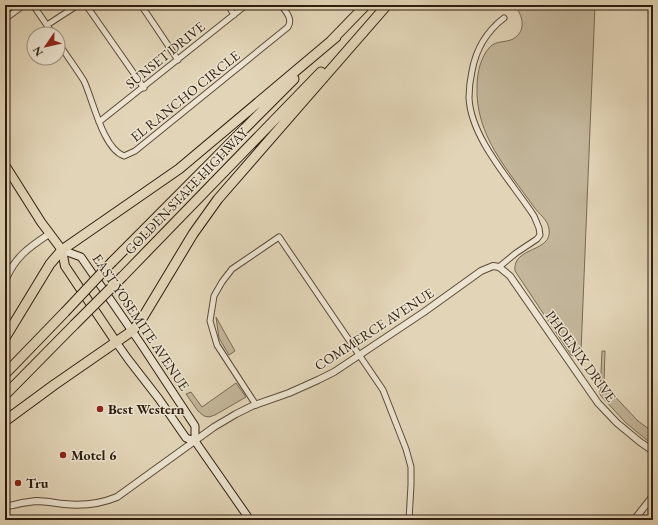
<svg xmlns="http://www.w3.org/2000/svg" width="658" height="525" font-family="'EB Garamond',serif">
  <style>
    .grass { fill: #c3b69a; stroke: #786a54 }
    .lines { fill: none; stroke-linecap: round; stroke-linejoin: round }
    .minor-casing { stroke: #5b4b39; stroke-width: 7 }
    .tertiary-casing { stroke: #5b4b39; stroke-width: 8 }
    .secondary-casing { stroke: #2e1d0f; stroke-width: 9 }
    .primary-casing { stroke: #2e1d0f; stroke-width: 10 }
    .motorway-casing { stroke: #2e1d0f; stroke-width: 11 }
    .minor { stroke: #ece4d0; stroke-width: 5 }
    .tertiary { stroke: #ece4d0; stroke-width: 6 }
    .secondary { stroke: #ece4d0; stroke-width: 7 }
    .primary { stroke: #e2d5b7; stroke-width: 8 }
    .motorway { stroke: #e2d5b7; stroke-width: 9 }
    .motorway-bridge-casing { stroke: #2e1d0f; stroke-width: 11; stroke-linecap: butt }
    .motorway-bridge { stroke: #e2d5b7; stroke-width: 9 }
    .poi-dot { fill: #8f2418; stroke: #ece4d0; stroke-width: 1.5 }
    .labels { text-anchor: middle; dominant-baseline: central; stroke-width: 3; stroke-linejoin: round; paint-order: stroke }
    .street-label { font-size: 14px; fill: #2e1d0f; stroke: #ece4d0 }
    .poi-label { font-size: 14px; font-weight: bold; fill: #2e1d0f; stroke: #ece4d0; text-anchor: start }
  </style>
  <rect width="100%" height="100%" fill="#e2d5b7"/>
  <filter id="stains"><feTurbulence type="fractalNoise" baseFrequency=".005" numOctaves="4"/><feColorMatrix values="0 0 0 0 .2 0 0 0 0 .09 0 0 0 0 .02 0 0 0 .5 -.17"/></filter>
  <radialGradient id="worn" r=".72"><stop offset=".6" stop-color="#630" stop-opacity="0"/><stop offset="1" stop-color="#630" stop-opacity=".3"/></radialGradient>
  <!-- grass -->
  <path class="grass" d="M 514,5 L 595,5 L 581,352 L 576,357 L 571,355 L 515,271 C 512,246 553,253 549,229 C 548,220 539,214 534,207 C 507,169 475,135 477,86 C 477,73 481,56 490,47 C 497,40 505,43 513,39 C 527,31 523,15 514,5 Z
    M 216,317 L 235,351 L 229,355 L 219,338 Z
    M 602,351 L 605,351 L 604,383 L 606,383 L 606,387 L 638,421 L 653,432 L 653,445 L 626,423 L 601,396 L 600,394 Z
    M 236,383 L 246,397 L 215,415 L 209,417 L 204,416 L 198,411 L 186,394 L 191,392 L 202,407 Z"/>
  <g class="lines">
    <defs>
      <path id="minor" d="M 33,5 L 53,34
        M 86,5 L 144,88
        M 141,5 L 178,60
        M 228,5 L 234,15
        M 5,19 L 24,5
        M 47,25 L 78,5
        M 58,42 C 66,55 76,68 84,81 C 93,100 103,149 124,156 L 135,151 L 288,27 C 293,19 286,12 281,5
        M 99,122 L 246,5
        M 499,267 L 516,253 L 537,239 L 540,235 L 539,228 L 534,216 C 512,182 471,139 469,98 C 469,88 470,80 472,71 C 476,49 487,31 504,18
        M 256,405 L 217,345 L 210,321 L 214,296 L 222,282 L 232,269 L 279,237 L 383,390 L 406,449 L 411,467 L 411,485 L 409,520"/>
      <path id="tertiary" d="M 5,281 C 15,257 28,248 49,234
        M 5,507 C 15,504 25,502 36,501 C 45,501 55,503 64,504 C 82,506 100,504 117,497 L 214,427 L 236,414 L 252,406 L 289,393 L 318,380 L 334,372 L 424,312 L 481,271 L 493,266 L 499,267 L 510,276 L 598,403 L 617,423 L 640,442 L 653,451
        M 634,520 L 653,496"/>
      <path id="secondary" d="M 62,250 L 81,257 L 141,344 L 195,426 L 195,441 L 250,520
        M 116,342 L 128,359 L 159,399 L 186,438 L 195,441"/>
      <path id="primary" d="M 5,165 L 41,222 L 62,250 L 65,266 L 116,342"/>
      <path id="motorway" d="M 331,41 L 366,5
        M 112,262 L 294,79
        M 123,276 L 321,72
        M 5,338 L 50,264 L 62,250 L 179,169 L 336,37
        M 5,374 L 65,312
        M 5,395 L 74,325
        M 5,421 L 54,385 L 132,331 L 140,322 L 193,234 L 218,199 L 387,5"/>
    </defs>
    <!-- minor casing -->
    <use href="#minor" class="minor-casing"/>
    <!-- tertiary casing -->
    <use href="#tertiary" class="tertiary-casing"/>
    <!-- secondary casing -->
    <use href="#secondary" class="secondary-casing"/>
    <!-- primary casing -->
    <use href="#primary" class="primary-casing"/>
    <!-- motorway casing -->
    <use href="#motorway" class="motorway-casing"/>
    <!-- minor -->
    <use href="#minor" class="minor"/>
    <!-- tertiary -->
    <use href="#tertiary" class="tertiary"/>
    <!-- secondary -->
    <use href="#secondary" class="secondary"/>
    <!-- primary -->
    <use href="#primary" class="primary"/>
    <!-- motorway -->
    <use href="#motorway" class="motorway"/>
    <defs>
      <path id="motorway-bridge" d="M 65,312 L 112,262
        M 74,325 L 123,276"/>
    </defs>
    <!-- motorway-bridge casing -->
    <use href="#motorway-bridge" class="motorway-bridge-casing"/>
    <!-- motorway-bridge -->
    <use href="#motorway-bridge" class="motorway-bridge"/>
  </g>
  <!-- markers -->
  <g class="poi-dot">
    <circle cx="100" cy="409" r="4"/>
    <circle cx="63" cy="455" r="4"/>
    <circle cx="18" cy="483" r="4"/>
  </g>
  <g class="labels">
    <!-- street labels -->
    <g class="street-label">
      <text transform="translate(165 55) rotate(-39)">SUNSET DRIVE</text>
      <text transform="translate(185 96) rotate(-39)">EL RANCHO CIRCLE</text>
      <text transform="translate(186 191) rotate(-46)">GOLDEN STATE HIGHWAY</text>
      <text transform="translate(141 322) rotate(56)">EAST YOSEMITE AVENUE</text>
      <text transform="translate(374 329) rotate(-33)">COMMERCE AVENUE</text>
      <text transform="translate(581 356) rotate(54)">PHOENIX DRIVE</text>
    </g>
    <!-- poi labels -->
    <g class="poi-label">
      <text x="108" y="409">Best Western</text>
      <text x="71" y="455">Motel 6</text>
      <text x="26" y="483">Tru</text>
    </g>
  </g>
  <!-- margin -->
  <rect width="658" height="525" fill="none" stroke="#e2d5b7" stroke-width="20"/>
  <rect x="6" y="6" width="646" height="513" fill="none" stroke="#2e1d0f" stroke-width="2"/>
  <rect x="10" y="10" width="638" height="505" fill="none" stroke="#2e1d0f"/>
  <!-- north arrow -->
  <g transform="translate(46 46) rotate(236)"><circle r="19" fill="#ece4d0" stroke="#a09483"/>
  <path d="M0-3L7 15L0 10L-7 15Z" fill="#8f2418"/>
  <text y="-6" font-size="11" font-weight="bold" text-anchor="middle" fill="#2e1d0f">N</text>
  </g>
  <rect width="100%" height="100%" filter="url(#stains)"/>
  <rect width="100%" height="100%" fill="url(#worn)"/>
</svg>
